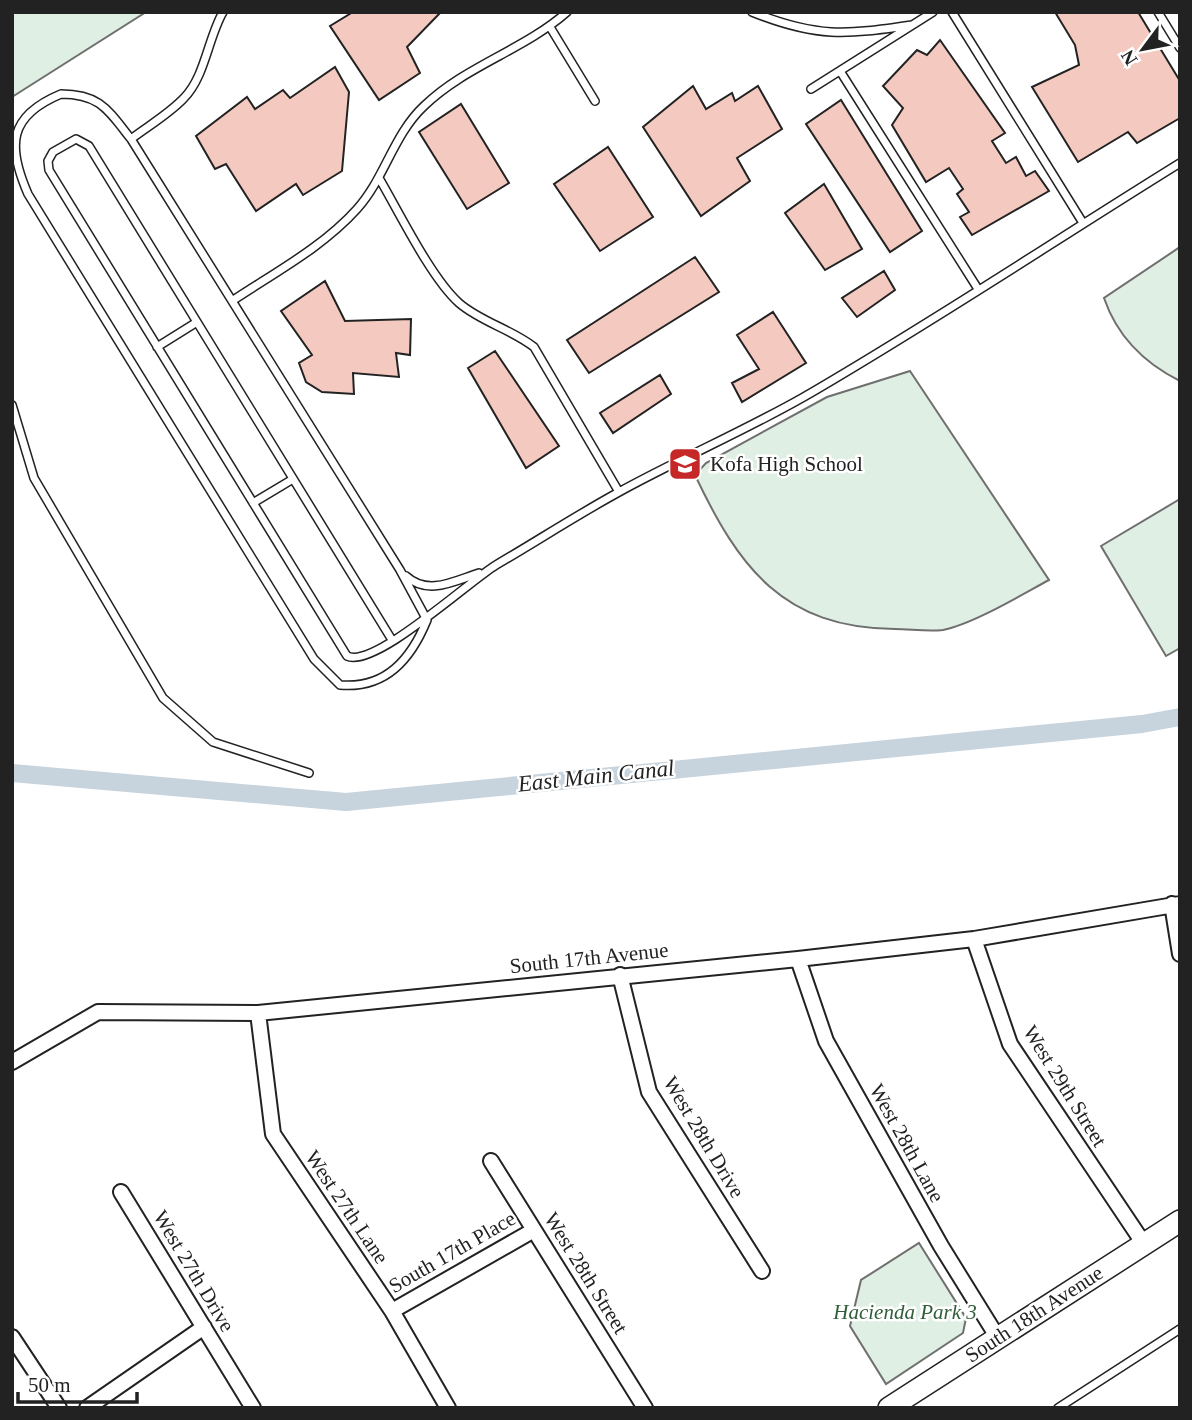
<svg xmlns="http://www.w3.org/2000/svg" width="1192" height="1420" font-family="Georgia,serif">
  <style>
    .green { fill: #e0efe3; stroke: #6f6f6f; stroke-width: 2 }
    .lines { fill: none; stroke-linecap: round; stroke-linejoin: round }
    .canal { stroke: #c7d3dd; stroke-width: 18 }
    .building { fill: #f3c9c0; stroke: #222; stroke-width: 2 }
    .lane-casing { stroke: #222; stroke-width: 10 }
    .street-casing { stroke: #222; stroke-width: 18 }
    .secondary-casing { stroke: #222; stroke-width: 24 }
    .lane { stroke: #fff; stroke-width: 7 }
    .street { stroke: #fff; stroke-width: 14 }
    .secondary { stroke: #fff; stroke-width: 21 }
    .labels { text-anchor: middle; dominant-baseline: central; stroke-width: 5; stroke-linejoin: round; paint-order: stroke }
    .poi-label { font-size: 21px; fill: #222; stroke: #fff; text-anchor: start }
    .street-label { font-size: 21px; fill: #222; stroke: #fff }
    .park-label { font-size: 21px; font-style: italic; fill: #2f5e38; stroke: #fff }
    .water-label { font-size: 23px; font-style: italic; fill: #222; stroke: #fff }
  </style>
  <rect width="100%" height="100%" fill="#fff"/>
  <!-- green -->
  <path class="green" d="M 12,12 L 146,12 L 12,97 Z
    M 1180,247 L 1180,381 C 1144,363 1117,336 1104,298 Z
    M 910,371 L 1049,580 C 1021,595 973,624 943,630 C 928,632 910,629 895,629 C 783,628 739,568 695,475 L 706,463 L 827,397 Z
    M 1180,499 L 1180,648 L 1166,656 L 1101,546 Z
    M 919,1243 L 966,1318 L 963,1333 L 886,1384 L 850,1326 L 861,1280 Z"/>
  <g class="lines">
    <!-- canal -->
    <path class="canal" d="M 12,773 L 346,802 L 1142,724 L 1180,717"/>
  </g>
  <!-- building -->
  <path class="building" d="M 353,12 L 441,12 L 407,47 L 420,73 L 379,100 L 330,26 Z
    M 1055,12 L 1138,12 L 1180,81 L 1180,118 L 1137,143 L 1128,132 L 1078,162 L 1032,87 L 1079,65 L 1075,45 Z
    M 940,40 L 1005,133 L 992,141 L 1006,163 L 1016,157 L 1026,176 L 1035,171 L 1049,191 L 972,235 L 960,217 L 969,212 L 957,194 L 963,189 L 949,168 L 926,182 L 892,125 L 903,108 L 883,86 L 917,50 L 927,55 Z
    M 335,67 L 349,92 L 342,171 L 303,195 L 296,184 L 256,211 L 226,164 L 215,169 L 196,136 L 247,97 L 255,109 L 283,90 L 290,98 Z
    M 693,86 L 706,109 L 732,93 L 735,101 L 758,86 L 782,129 L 737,158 L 750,181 L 701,216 L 643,127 Z
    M 841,100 L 922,231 L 890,252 L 806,124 Z
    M 461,104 L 509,183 L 467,209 L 419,132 Z
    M 608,147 L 653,217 L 600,251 L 554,184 Z
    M 824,184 L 862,249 L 825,270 L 785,213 Z
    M 695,257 L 719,292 L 589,373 L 567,340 Z
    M 884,271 L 895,290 L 857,317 L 842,298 Z
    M 325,281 L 345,321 L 411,319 L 410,355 L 396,353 L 399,377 L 353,373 L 354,394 L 322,392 L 306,382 L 299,363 L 312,355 L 281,311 Z
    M 773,312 L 806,363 L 742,402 L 732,383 L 759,369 L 737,335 Z
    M 495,351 L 559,446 L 526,468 L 468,368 Z
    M 660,375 L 671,394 L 613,433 L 600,413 Z"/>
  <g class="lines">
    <defs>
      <path id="lane" d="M 752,12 C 817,38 845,35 912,25
        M 952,12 L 1083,223
        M 1158,12 L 1180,48
        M 550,27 L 595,101
        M 840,71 L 978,289
        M 811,89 L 933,12
        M 61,94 C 100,94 108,110 131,139 L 400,570 L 427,620 C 411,659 386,689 340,685 L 314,659 L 28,194 C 7,146 8,116 61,94 Z
        M 131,139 C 148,126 169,114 184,98 C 205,77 208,38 223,12
        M 379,178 C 399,212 431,278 459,303 C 481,322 511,329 534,347 L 619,492
        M 232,301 C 274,273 323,247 357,209 C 385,178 393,135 424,106 C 465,66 524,50 567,12
        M 157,347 L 197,322
        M 12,405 L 34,478 L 163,698 L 213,742 L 309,773
        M 253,503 L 293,479
        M 406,576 C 428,596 454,581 479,573
        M 392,640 L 89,146 L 76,139 L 53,152 L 48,161 L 49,170 L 347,656 C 374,669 468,582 496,565 C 537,541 577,515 619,492 C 679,459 742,432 802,398 C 930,324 1054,241 1180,163
        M 1058,1408 L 1180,1329"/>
      <path id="street" d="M 1172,904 L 1180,954
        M 974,939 L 1010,1044 L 1144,1244
        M 798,959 L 826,1041 L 941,1246 L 998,1338
        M 620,975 L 649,1092 L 762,1271
        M 258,1013 L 273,1134 L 392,1311 L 448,1408
        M 12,1062 L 98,1012 L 258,1013 L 798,959 L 974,939 L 1180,904
        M 491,1161 L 645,1408
        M 121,1192 L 253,1408
        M 392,1311 L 534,1230
        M 12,1337 L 59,1408
        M 87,1408 L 204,1327"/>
      <path id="secondary" d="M 889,1408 L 1180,1221"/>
    </defs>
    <!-- lane casing -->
    <use href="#lane" class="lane-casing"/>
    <!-- street casing -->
    <use href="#street" class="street-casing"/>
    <!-- secondary casing -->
    <use href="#secondary" class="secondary-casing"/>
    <!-- lane -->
    <use href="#lane" class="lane"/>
    <!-- street -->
    <use href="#street" class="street"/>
    <!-- secondary -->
    <use href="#secondary" class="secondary"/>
  </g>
  <!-- icons -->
  <defs>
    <symbol id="school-square" viewBox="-11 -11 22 22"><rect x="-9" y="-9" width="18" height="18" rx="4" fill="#c62828" stroke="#fff"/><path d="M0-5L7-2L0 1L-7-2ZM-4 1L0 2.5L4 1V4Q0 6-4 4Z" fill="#fff"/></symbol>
  </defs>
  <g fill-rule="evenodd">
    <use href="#school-square" x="666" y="445" width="38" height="38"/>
  </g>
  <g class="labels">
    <!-- poi labels -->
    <g class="poi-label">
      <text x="710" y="464">Kofa High School</text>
    </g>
    <!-- street labels -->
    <g class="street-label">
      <text transform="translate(589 958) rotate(-6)">South 17th Avenue</text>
      <text transform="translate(1065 1086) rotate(58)">West 29th Street</text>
      <text transform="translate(704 1137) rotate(59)">West 28th Drive</text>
      <text transform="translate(907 1143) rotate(61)">West 28th Lane</text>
      <text transform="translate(347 1207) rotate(56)">West 27th Lane</text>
      <text transform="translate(452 1252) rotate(-30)">South 17th Place</text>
      <text transform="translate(194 1271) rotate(59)">West 27th Drive</text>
      <text transform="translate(586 1273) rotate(58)">West 28th Street</text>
      <text transform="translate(1034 1314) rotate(-33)">South 18th Avenue</text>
    </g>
    <!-- park labels -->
    <g class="park-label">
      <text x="905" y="1312">Hacienda Park 3</text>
    </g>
    <!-- water labels -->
    <g class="water-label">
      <text transform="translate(596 776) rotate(-6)">East Main Canal</text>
    </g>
  </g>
  <!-- border -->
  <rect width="1192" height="1420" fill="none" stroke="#222222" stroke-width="28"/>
  <!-- north arrow -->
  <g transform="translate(1143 49) rotate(238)" stroke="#ffffff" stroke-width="5" paint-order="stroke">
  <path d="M0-5L12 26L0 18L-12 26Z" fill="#222222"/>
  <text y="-10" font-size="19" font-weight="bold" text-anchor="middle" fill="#222222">N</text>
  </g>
  <!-- scale -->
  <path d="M18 1392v10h119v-10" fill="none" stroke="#222222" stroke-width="3.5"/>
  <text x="28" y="1392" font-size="21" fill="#222222" stroke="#ffffff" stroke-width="5" paint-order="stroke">50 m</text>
</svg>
